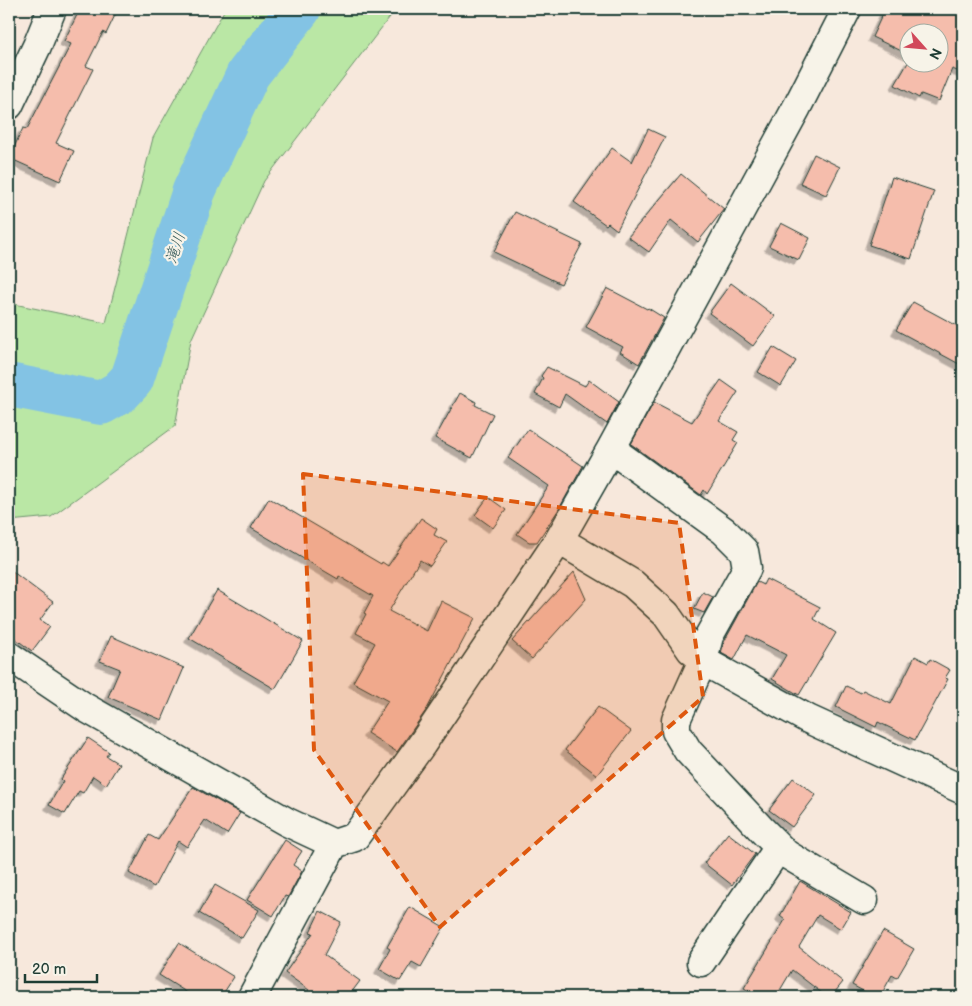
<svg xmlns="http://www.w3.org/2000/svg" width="972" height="1006" font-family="'Balsamiq Sans','Klee One',sans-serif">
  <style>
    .green { fill: #bae7a5; stroke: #6c926c }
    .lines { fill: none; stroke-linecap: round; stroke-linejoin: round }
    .river { stroke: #83c3e4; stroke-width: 44 }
    .building { fill: #f5bdac; stroke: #1f3d34; filter: url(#shadow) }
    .street-casing { stroke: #1f3d34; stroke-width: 31 }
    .highway-casing { stroke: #1f3d34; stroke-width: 31 }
    .street { stroke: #f7f3e8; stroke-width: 28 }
    .highway { stroke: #f7f3e8; stroke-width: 28 }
    .marked { fill: #de580e; fill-opacity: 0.2; stroke: #de580e; stroke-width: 4; stroke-dasharray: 10 6; stroke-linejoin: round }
    .labels { text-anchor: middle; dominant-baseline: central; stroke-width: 4.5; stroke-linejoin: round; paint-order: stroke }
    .water-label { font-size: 16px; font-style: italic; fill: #335857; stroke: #f7f3e8 }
  </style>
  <defs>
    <filter id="shadow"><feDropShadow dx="-4.5" dy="4.5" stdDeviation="0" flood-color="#0004"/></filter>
  </defs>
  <rect width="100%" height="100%" fill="#f7e8dc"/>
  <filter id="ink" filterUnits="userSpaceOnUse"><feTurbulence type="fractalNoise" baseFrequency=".02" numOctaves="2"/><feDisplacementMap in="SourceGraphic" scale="10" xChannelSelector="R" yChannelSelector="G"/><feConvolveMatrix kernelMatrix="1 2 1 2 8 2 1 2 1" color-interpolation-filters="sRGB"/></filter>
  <g filter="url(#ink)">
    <!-- green -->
    <path class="green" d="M 225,9 L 396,9 L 264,181 L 191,340 L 175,426 L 51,517 L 9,521 L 9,303 L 106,323 L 153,138 Z"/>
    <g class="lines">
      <!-- river -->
      <path class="river" d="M 9,385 L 101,403 L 120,392 L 132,379 L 194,191 L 248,74 L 299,9"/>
    </g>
    <!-- building -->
    <path class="building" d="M 80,9 L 118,9 L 106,34 L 103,32 L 86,66 L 93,69 L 56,143 L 74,151 L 60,181 L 9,158 L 23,128 L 27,129 L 71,44 L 64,41 Z
      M 885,9 L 963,9 L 963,73 L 952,69 L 939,101 L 921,94 L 919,98 L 895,85 L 910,59 L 910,62 L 940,62 L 940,32 L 910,32 L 910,55 L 872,37 Z
      M 648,129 L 665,137 L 617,230 L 608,223 L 606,225 L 574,202 L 612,148 L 632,162 Z
      M 814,154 L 840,167 L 826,195 L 800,183 Z
      M 681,174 L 724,209 L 698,242 L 671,220 L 649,252 L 628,237 Z
      M 892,177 L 934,191 L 911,259 L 869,245 Z
      M 515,212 L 582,244 L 561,284 L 494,252 Z
      M 781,223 L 810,238 L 799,260 L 769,246 Z
      M 731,283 L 775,316 L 753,346 L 709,313 Z
      M 607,288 L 647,309 L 648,308 L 664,318 L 639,364 L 620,352 L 623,347 L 586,327 Z
      M 913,302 L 963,329 L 963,366 L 896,330 Z
      M 773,347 L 796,361 L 781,386 L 758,372 Z
      M 547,367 L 585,386 L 589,380 L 619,402 L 607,424 L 565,394 L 559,407 L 535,394 L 543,378 L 541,376 Z
      M 721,380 L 738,392 L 719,421 L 738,432 L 733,440 L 738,443 L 707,494 L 704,490 L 701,495 L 631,444 L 654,402 L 692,422 Z
      M 460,393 L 476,402 L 475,405 L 493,414 L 472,458 L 435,438 Z
      M 528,429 L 583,466 L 559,509 L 537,542 L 529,542 L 517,534 L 549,486 L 508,458 Z
      M 488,497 L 506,510 L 493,528 L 475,515 Z
      M 269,498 L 381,564 L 382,562 L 388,566 L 421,518 L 437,529 L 434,535 L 447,542 L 430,566 L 420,560 L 389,611 L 427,631 L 441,601 L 475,618 L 427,709 L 397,752 L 367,733 L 388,701 L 353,682 L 375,643 L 356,633 L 366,614 L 364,613 L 373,596 L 339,576 L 338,579 L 251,528 Z
      M 9,569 L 53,602 L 40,620 L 50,627 L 32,651 L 9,634 Z
      M 574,572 L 586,599 L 532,659 L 512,641 Z
      M 766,579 L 820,607 L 814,619 L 836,633 L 799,695 L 772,679 L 786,655 L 747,635 L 734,660 L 721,653 L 724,642 L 757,582 L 763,585 Z
      M 217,590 L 303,641 L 275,689 L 189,638 Z
      M 703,592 L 713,597 L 704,613 L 694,609 Z
      M 111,636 L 184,668 L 162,720 L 108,697 L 120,669 L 100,661 Z
      M 915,656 L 928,663 L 930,659 L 950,670 L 945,678 L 948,679 L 915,740 L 878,722 L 876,727 L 836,707 L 846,686 L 861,693 L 863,690 L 891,704 Z
      M 598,707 L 631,731 L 597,775 L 565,750 Z
      M 88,738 L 109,752 L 106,756 L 119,764 L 106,785 L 93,776 L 83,793 L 79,791 L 65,814 L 49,805 L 63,781 L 61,779 Z
      M 793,778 L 816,795 L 792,827 L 769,810 Z
      M 193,787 L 240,813 L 227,834 L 205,820 L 187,847 L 178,841 L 154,887 L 129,873 L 149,835 L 158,840 Z
      M 728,833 L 755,854 L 732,885 L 704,863 Z
      M 285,840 L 302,851 L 293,865 L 302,871 L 288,897 L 285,896 L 273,916 L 247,900 Z
      M 800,881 L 851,912 L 841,929 L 818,915 L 799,947 L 843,982 L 831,997 L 827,997 L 792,970 L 776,997 L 760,997 L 744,988 L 785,920 L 780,916 Z
      M 215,885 L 259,910 L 242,938 L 199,913 Z
      M 410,907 L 444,927 L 421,967 L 412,962 L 400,981 L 379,969 L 390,949 L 387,947 Z
      M 320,911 L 341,922 L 324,955 L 360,981 L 348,997 L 302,997 L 309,990 L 285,973 L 313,933 L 310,932 Z
      M 883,931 L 914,949 L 897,978 L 892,975 L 880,997 L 874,997 L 852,985 Z
      M 179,943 L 234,977 L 221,997 L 194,997 L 159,975 Z"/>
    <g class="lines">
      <defs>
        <path id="street" d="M 611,449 L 724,531 L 744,551 L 747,568 L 709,636 L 703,660 L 676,720 L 676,731 L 688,751 L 762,830 L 786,854 L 864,900
          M 559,540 L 633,584 L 666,614 L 691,650 L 707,663 L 808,719 L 963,790
          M 9,656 L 86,708 L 287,822 L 334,844 L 355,837 L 422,744 L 559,540 L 611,449 L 797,107 L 847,9
          M 701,962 L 779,847
          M 252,997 L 334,844"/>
        <path id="highway" d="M 9,105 L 37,46 L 52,9"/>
      </defs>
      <!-- street casing -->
      <use href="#street" class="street-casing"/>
      <!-- highway casing -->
      <use href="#highway" class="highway-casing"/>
      <!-- street -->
      <use href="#street" class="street"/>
      <!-- highway -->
      <use href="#highway" class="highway"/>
    </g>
  </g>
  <!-- marked area -->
  <path class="marked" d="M 303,474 L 679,523 L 703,697 L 440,927 L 314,750 Z"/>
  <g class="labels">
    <!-- water labels -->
    <g class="water-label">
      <text transform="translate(176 248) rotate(-72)">滝川</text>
    </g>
  </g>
  <!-- margin -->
  <rect width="972" height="1006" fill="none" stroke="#f7f3e8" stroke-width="30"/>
  <rect x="15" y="15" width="942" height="976" fill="none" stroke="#1f3d34" stroke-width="2" filter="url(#ink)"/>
  <!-- north arrow -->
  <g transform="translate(924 48) rotate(117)"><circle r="24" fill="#f7f3e8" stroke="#a1aaa0"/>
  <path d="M0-4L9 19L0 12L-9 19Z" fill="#d1495b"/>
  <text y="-8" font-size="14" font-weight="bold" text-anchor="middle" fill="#1f3d34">N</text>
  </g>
  <!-- scale -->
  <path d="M25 974v8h72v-8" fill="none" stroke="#1f3d34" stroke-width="2.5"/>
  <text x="32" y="974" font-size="15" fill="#1f3d34" stroke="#f7f3e8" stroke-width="4" paint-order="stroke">20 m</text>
</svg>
